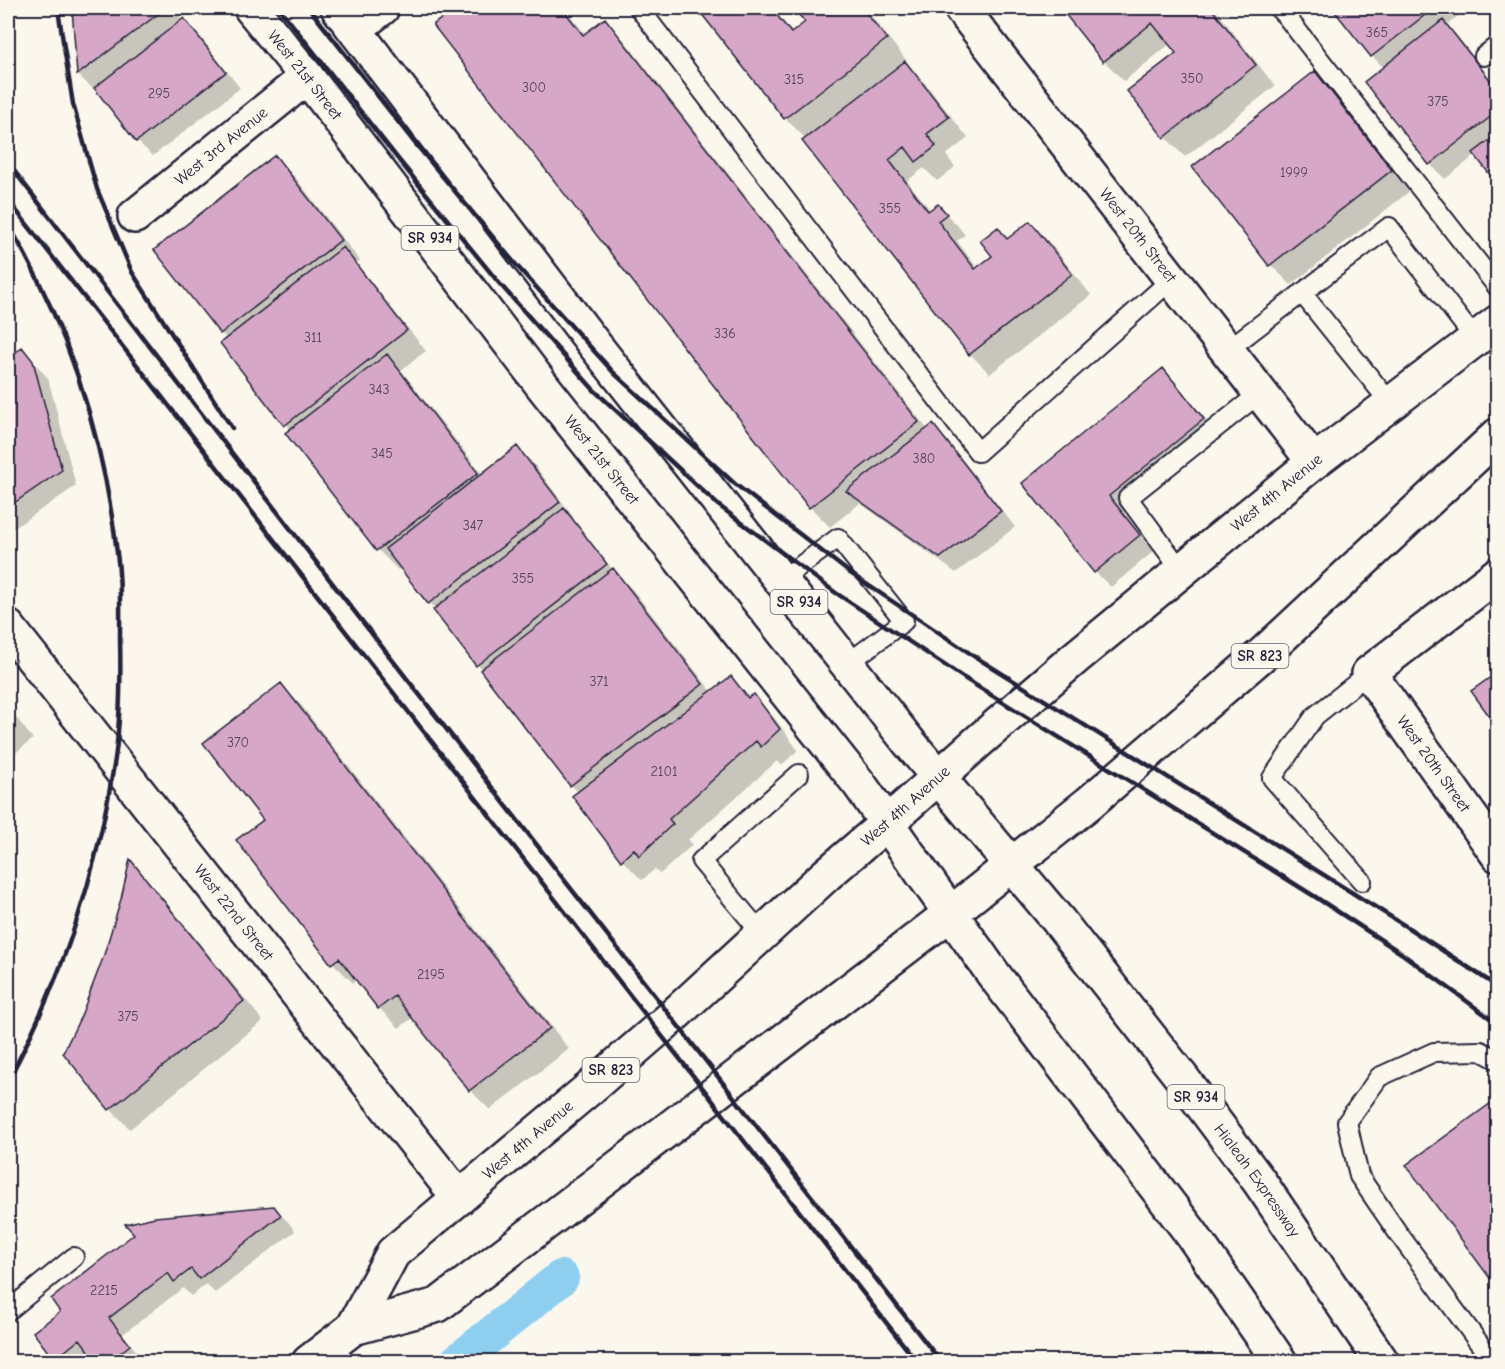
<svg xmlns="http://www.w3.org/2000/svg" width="1505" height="1369" font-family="'Comic Neue',sans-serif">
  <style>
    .shadow { fill: #0003 }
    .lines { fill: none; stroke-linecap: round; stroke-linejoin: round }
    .canal { stroke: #8ecfef; stroke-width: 36 }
    .building { fill: #d7a7c7; stroke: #22223b; stroke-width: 1.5 }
    .lane-casing { stroke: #22223b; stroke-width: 22 }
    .street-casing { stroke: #22223b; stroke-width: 38 }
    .primary-casing { stroke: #22223b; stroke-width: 38 }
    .lane { stroke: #fbf7ec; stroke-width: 18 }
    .street { stroke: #fbf7ec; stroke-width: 33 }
    .primary { stroke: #fbf7ec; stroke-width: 33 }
    .rail { stroke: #22223b; stroke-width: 4.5 }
    .labels { text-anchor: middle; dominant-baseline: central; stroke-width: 6; stroke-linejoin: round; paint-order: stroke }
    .number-label { font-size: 14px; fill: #4f435e }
    .shield { fill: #fbf7ec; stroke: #636270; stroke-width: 1.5 }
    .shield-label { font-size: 15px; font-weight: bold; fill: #22223b }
    .street-label { font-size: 16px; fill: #22223b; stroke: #fbf7ec }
  </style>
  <rect width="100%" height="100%" fill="#fbf7ec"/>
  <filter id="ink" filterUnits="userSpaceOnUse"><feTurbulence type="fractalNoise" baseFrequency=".0167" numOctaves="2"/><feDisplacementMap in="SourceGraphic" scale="12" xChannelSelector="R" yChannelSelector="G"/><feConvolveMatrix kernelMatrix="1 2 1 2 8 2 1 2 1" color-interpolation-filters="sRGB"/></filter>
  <g filter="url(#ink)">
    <!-- shadow -->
    <path class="shadow" d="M 74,8 L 173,8 L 183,21 L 199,35 L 240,88 L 153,156 L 137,141 L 96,87 L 93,89 L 78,75 Z
      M 457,8 L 564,8 L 586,35 L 604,20 L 624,40 L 928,430 L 933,426 L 948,441 L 1015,527 L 956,573 L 860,503 L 830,527 L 810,507 L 435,25 Z
      M 699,8 L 773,8 L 793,33 L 808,22 L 796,8 L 825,8 L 826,9 L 828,8 L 865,8 L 906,60 L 903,62 L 925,83 L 968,138 L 946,155 L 955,167 L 937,181 L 924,168 L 907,181 L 931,211 L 938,206 L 958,226 L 965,235 L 957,241 L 978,269 L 994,256 L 998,229 L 1009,240 L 1030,223 L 1050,243 L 1091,295 L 990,374 L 970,354 L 807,140 L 785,118 Z
      M 1077,8 L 1214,8 L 1275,86 L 1185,157 L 1165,137 L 1129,91 L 1178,53 L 1170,44 L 1124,81 L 1104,61 L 1068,15 Z
      M 1334,8 L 1469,8 L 1446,25 L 1458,37 L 1498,88 L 1498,182 L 1476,155 L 1445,179 L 1430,164 L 1384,68 L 1372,56 Z
      M 1315,73 L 1335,93 L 1411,190 L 1291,285 L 1271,265 Z
      M 275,157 L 295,177 L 360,261 L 356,263 L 426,351 L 401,370 L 483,475 L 517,448 L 533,463 L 574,518 L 573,519 L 616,574 L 633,590 L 712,692 L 731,678 L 751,698 L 753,696 L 773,716 L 798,750 L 782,765 L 777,761 L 688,840 L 692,845 L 660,874 L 655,869 L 642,880 L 622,860 L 574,796 L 579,793 L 571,785 L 436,610 L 401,567 L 398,570 L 378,550 L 287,433 L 291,430 L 222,343 L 227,339 L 221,333 Z
      M 22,349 L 48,378 L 76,486 L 8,532 L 8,361 Z
      M 1163,370 L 1178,385 L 1218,435 L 1123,512 L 1154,551 L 1111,587 L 1095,572 L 1024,483 Z
      M 281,685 L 301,705 L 569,1049 L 490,1110 L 470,1090 L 414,1017 L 399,1028 L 379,1008 L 357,979 L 353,983 L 333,963 L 238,841 L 265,820 Z
      M 8,707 L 33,739 L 8,759 Z
      M 130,862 L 149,881 L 263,1021 L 130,1129 L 110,1109 L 82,1016 L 104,959 L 122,900 Z
      M 273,1207 L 289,1223 L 295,1231 L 215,1293 L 206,1284 L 191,1296 L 183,1288 L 123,1334 L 144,1361 L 143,1362 L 99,1362 L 94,1355 L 86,1362 L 58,1362 L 35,1333 Z"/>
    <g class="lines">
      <!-- canal -->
      <path class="canal" d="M 457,1362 L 561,1278"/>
    </g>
    <!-- building -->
    <path class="building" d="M 72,8 L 166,8 L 77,75 Z
      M 455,8 L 562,8 L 583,35 L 605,18 L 919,422 L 809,508 L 433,25 Z
      M 697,8 L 771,8 L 791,33 L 805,22 L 793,8 L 862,8 L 887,39 L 784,119 Z
      M 1074,8 L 1211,8 L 1256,65 L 1164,138 L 1127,91 L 1176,53 L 1152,23 L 1103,62 L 1065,14 Z
      M 1332,8 L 1434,8 L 1371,57 Z
      M 184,18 L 226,72 L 136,142 L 94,88 Z
      M 1443,20 L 1498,90 L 1498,111 L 1429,165 L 1364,82 Z
      M 905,61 L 949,117 L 927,134 L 936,146 L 916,162 L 905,147 L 889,160 L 928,211 L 938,204 L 947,214 L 938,221 L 975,269 L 992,256 L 980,241 L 998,227 L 1007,239 L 1030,221 L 1072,274 L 969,355 L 802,141 Z
      M 1315,71 L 1392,170 L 1269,266 L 1192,167 Z
      M 1498,134 L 1498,185 L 1473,153 Z
      M 275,155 L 341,240 L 220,334 L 154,250 Z
      M 343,247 L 407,330 L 284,426 L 220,343 Z
      M 22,347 L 33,361 L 62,470 L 8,507 L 8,359 Z
      M 387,354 L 478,473 L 376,551 L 285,433 Z
      M 1163,368 L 1204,419 L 1109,496 L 1140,535 L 1094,573 L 1022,483 Z
      M 933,424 L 1001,511 L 940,558 L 846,491 Z
      M 517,446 L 560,502 L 428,604 L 385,549 Z
      M 564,508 L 607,564 L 476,666 L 433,610 Z
      M 613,568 L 703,684 L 570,786 L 480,670 Z
      M 1498,672 L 1498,728 L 1471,691 Z
      M 731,676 L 748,698 L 754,694 L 780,729 L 761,747 L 756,741 L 669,819 L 673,824 L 639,856 L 634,849 L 621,861 L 572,796 Z
      M 281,683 L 550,1028 L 469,1091 L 395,996 L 378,1009 L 339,958 L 331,964 L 236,840 L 263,820 L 203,743 Z
      M 130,859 L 244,1001 L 109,1110 L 63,1053 L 81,1016 L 103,958 L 121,899 Z
      M 1498,1098 L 1498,1289 L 1406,1165 Z
      M 274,1206 L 281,1215 L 199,1279 L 191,1269 L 174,1282 L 168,1273 L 109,1318 L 130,1345 L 109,1362 L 97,1362 L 80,1339 L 54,1360 L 33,1332 L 60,1312 L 51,1299 L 134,1234 L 125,1224 L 155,1217 Z"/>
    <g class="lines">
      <defs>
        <path id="lane" d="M 639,8 L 978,452 L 1172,279
          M 1278,8 L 1286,16 L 1498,288
          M 1484,56 L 1498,45
          M 1302,293 L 1391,404
          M 1227,350 L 1389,227 L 1475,339
          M 1181,570 L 1128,498 L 1260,393
          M 781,580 L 838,538 L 904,621 L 847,664
          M 1362,881 L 1272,778 L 1315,716 L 1369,673
          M 762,934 L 701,861 L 799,774
          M 8,1311 L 74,1257
          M 1493,1362 L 1398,1233 L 1359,1176 L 1347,1122 L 1379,1077 L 1434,1052 L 1481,1051 L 1498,1060"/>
        <g id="street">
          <path id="s1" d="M 961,8 L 1314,462"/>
          <path d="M 355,29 L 382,8"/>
          <path id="s2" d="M 135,216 L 307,77"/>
          <path id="s3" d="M 1498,574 L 1369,673 L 1498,855"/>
          <path id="s4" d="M 8,627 L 459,1198"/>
        </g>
        <g id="primary">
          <path id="s5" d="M 251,8 L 307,77 L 542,385 L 860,785 L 994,975 L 1191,1233 L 1280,1362"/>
          <path id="s6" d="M 338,8 L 594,344 L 908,741 L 1058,920 L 1182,1078 L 1259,1181 L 1382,1362"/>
          <path id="s7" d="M 353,1328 L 393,1253 L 590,1088 L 672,1017 L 826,875 L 887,823 L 980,740 L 1075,658 L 1314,462 L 1498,322"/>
          <path d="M 309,1362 L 353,1328 L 438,1305 L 951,913 L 1089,803 L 1264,653 L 1498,435"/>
        </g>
      </defs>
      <!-- lane casing -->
      <use href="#lane" class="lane-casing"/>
      <!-- street casing -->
      <use href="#street" class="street-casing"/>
      <!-- primary casing -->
      <use href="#primary" class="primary-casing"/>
      <!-- lane -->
      <use href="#lane" class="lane"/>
      <!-- street -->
      <use href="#street" class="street"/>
      <!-- primary -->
      <use href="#primary" class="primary"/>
      <!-- rail -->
      <path class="rail" d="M 59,8 L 59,16 L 73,104 L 97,189 L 132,272 L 232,428
        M 279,8 L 398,159 L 499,283 L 594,390 L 718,505 L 836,593 L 964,678 L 1314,896 L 1401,953 L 1498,1024
        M 309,8 L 414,142 L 517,266 L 614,373 L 735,484 L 850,573 L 974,656 L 1407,927 L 1498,987
        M 8,163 L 340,593 L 941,1362
        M 8,200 L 917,1362
        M 8,224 C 69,327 105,443 118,561 C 121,587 120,613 120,638 C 121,680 121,723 114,765 C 101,846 80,923 47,999 C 35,1026 23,1054 8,1080"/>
    </g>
  </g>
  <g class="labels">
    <!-- number labels -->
    <g class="number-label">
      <text x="1377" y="32">365</text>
      <text x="1192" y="78">350</text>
      <text x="794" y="79">315</text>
      <text x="534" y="87">300</text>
      <text x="159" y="93">295</text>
      <text x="1438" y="101">375</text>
      <text x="1294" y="172">1999</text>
      <text x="890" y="208">355</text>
      <text x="725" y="333">336</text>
      <text x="313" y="337">311</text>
      <text x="379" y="389">343</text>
      <text x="382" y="453">345</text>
      <text x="924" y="458">380</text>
      <text x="473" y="525">347</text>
      <text x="523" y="578">355</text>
      <text x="599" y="681">371</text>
      <text x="238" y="742">370</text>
      <text x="664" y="771">2101</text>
      <text x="431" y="974">2195</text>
      <text x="128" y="1016">375</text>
      <text x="104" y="1290">2215</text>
    </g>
    <!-- shield labels -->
    <g class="shield">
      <rect x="401.5" y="226" width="57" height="24" rx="4.5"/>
      <rect x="770.5" y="590" width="57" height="24" rx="4.5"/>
      <rect x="1231.5" y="644" width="57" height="24" rx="4.5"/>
      <rect x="582.5" y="1058" width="57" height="24" rx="4.5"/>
      <rect x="1167.5" y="1085" width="57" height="24" rx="4.5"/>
    </g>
    <g class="shield-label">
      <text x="430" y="238">SR 934</text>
      <text x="799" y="602">SR 934</text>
      <text x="1260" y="656">SR 823</text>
      <text x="611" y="1070">SR 823</text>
      <text x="1196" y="1097">SR 934</text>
    </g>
    <!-- street labels -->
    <g class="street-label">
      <text stroke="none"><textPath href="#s5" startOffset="86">West 21st Street</textPath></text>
      <text stroke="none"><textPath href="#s2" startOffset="111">West 3rd Avenue</textPath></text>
      <text stroke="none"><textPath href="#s1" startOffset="288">West 20th Street</textPath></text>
      <text stroke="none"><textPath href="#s5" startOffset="572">West 21st Street</textPath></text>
      <text stroke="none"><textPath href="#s7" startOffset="1251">West 4th Avenue</textPath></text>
      <text stroke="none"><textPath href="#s3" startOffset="274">West 20th Street</textPath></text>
      <text stroke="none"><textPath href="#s7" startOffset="765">West 4th Avenue</textPath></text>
      <text stroke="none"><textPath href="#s4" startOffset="364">West 22nd Street</textPath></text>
      <text stroke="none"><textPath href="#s7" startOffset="261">West 4th Avenue</textPath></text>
      <text stroke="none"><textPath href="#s6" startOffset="1490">Hialeah Expressway</textPath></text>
    </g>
  </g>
  <!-- margin -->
  <rect width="1505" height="1369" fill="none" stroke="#fbf7ec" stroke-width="30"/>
  <rect x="15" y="15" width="1475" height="1339" fill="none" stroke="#22223b" stroke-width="2" filter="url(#ink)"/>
</svg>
